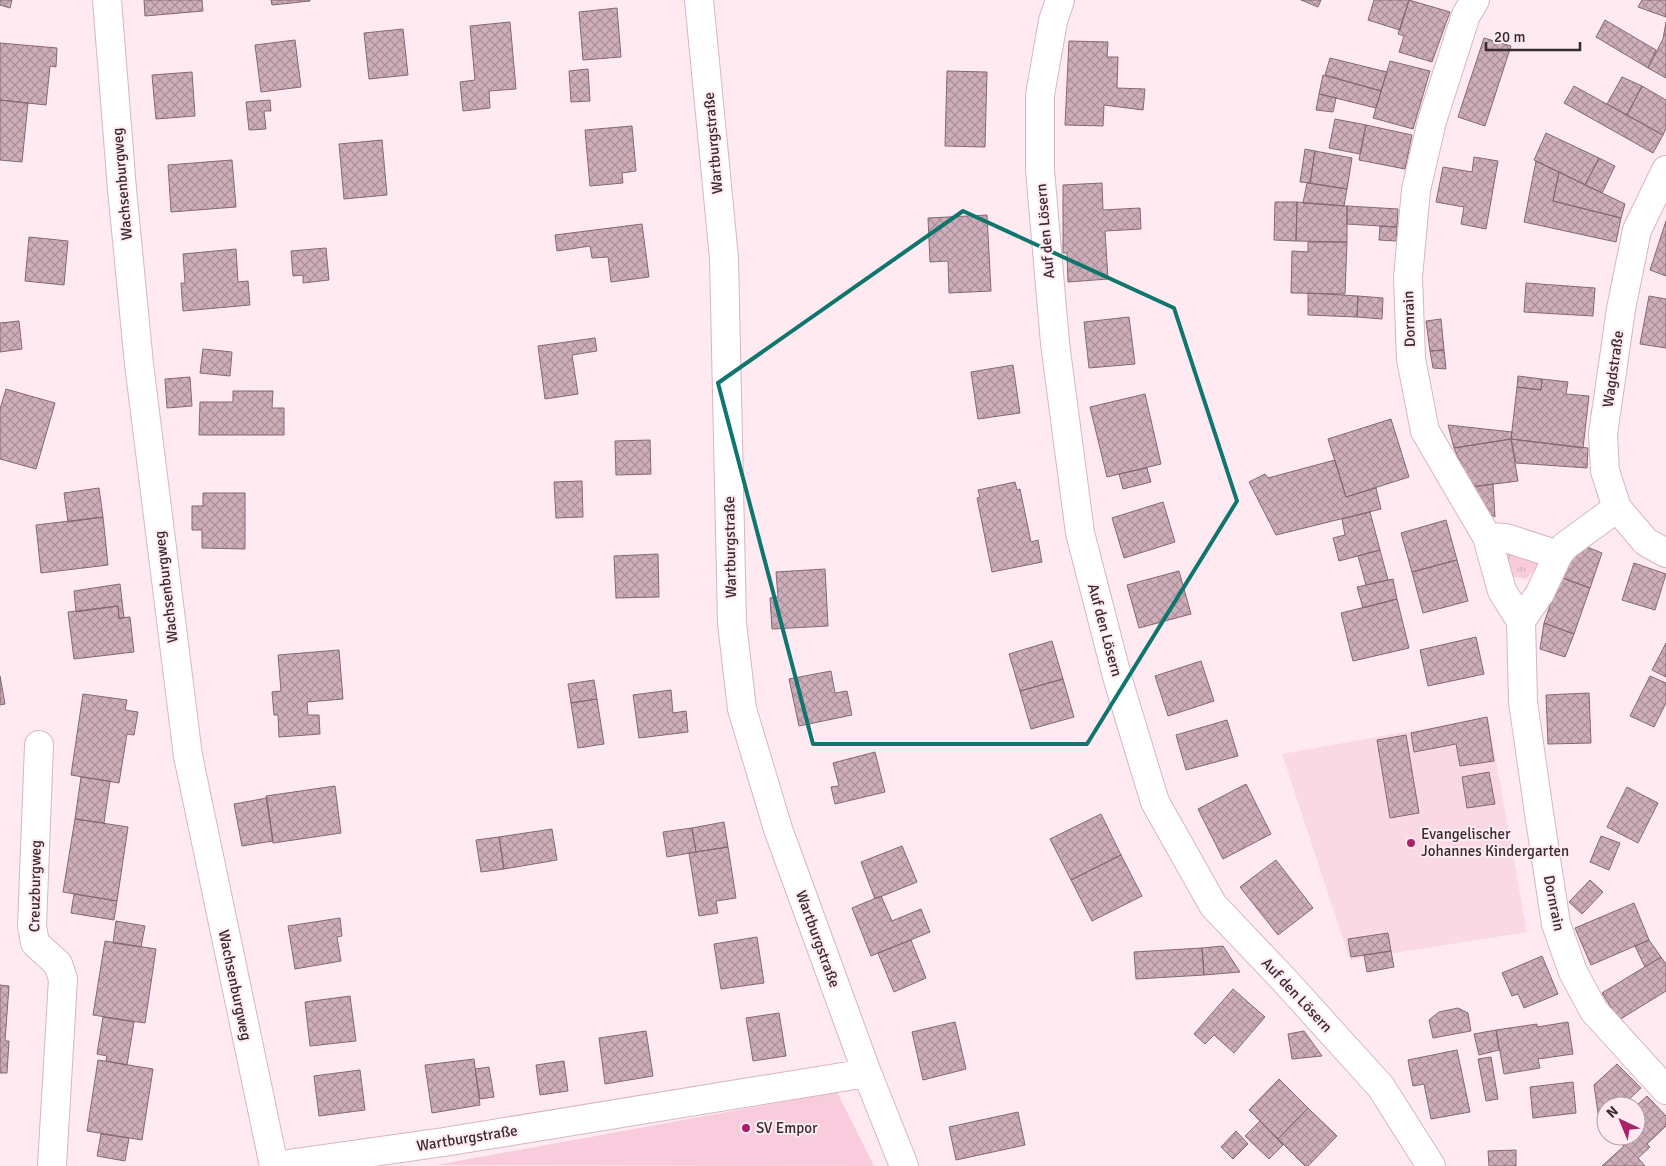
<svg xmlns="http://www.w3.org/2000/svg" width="1666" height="1166" font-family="Signika,sans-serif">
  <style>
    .built { fill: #fad9e5 }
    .grass { fill: url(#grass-tufts) }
    .park { fill: #f9ccdd }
    .building { fill: url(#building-cross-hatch); stroke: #856873 }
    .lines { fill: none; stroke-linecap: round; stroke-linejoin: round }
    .street-casing { stroke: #d6b6c1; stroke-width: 30 }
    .secondary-casing { stroke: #d6b6c1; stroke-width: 30 }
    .street { stroke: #fff; stroke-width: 28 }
    .secondary { stroke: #fff; stroke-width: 28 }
    .marked { fill: none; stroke: #0f766e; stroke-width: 4; stroke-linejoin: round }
    .poi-dot { fill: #a82169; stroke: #ffeaf1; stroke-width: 2 }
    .labels { text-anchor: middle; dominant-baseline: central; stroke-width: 4; stroke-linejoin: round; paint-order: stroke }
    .street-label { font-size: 15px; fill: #372b2f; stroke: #ffeaf1 }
    .poi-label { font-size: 15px; fill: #372b2f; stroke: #ffeaf1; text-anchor: start }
  </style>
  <defs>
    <pattern id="grass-tufts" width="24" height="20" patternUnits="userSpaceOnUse" patternTransform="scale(1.25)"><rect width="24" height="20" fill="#f9ccdd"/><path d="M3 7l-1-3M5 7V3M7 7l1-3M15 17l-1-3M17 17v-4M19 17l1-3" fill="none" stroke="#d6afbe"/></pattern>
    <pattern id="building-cross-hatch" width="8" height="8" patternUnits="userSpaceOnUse" patternTransform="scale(1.25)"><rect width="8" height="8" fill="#ceaeba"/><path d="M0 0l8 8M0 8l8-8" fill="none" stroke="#a88e98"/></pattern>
  </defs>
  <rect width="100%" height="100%" fill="#ffeaf1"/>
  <!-- built -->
  <path class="built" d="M 1488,717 L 1527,932 L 1350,960 L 1282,754 Z"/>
  <!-- grass -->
  <path class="grass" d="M 1515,552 L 1539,559 L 1538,566 L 1526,579 L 1507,576 L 1507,553 Z"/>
  <!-- park -->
  <path class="park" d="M 837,1092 L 874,1166 L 436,1165 Z"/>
  <!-- building -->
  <path class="building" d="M 0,0 L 12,0 L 10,8 L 0,5 Z
    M 144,0 L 202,0 L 203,11 L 145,16 Z
    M 271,0 L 310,0 L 310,1 L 272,5 Z
    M 1301,0 L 1321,0 L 1318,7 Z
    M 1374,0 L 1409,0 L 1400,30 L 1368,20 Z
    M 1409,0 L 1450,12 L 1432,62 L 1399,52 L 1404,36 L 1398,34 Z
    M 1642,0 L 1666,0 L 1666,17 L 1638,7 Z
    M 617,8 L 621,57 L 583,60 L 579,12 Z
    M 1605,20 L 1656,50 L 1648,68 L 1596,37 Z
    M 510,22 L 516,89 L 489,91 L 490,108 L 463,111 L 460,82 L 475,80 L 470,26 Z
    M 1666,22 L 1666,78 L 1648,68 L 1663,39 Z
    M 403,29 L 408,75 L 369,79 L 364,33 Z
    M 1484,38 L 1511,46 L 1485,126 L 1458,117 Z
    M 295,40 L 301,87 L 261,92 L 255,45 Z
    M 1069,41 L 1108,42 L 1107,57 L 1118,57 L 1117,88 L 1145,89 L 1143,110 L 1104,105 L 1103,126 L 1065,125 Z
    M 0,43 L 57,48 L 56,67 L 50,66 L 46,105 L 0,100 Z
    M 1330,58 L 1387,72 L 1381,91 L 1325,75 Z
    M 1390,61 L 1430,71 L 1413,129 L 1373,118 Z
    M 588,69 L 590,101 L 571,102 L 569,71 Z
    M 947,71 L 987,72 L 985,147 L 945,146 Z
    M 192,72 L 195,116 L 156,119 L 152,75 Z
    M 1323,75 L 1381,91 L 1376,108 L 1319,94 Z
    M 1622,77 L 1642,86 L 1627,115 L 1607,104 Z
    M 1574,86 L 1663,135 L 1653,153 L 1564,103 Z
    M 1642,86 L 1666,100 L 1666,128 L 1663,135 L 1627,115 Z
    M 1319,94 L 1336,98 L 1333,112 L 1316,110 Z
    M 0,100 L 28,103 L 22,162 L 0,160 Z
    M 270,100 L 271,111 L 264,111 L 266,129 L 249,130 L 246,102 Z
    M 1335,119 L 1366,125 L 1360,154 L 1329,148 Z
    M 1366,125 L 1412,135 L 1405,169 L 1359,160 Z
    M 632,126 L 636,171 L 622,173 L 623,183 L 590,186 L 585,130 Z
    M 1546,133 L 1599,158 L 1585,185 L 1534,160 Z
    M 382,140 L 387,195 L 344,199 L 339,144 Z
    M 1305,149 L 1315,151 L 1310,183 L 1300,182 Z
    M 1315,151 L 1352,158 L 1347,189 L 1310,183 Z
    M 1474,157 L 1498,161 L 1486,229 L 1461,224 L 1464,207 L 1436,202 L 1443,167 L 1472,172 Z
    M 1599,158 L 1615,166 L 1602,193 L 1585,185 Z
    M 232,160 L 236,207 L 171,212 L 168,165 Z
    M 1536,161 L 1559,172 L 1553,201 L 1621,218 L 1616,242 L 1524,222 Z
    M 1559,172 L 1625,204 L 1621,218 L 1553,201 Z
    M 1102,183 L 1103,210 L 1140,208 L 1141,229 L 1105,231 L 1108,279 L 1068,282 L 1067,253 L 1063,253 L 1063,185 Z
    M 1307,183 L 1347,189 L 1344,206 L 1303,203 Z
    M 1275,202 L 1297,202 L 1296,241 L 1274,240 Z
    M 1297,202 L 1347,206 L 1347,242 L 1296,241 Z
    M 1347,206 L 1398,209 L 1397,227 L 1347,224 Z
    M 987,215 L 991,291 L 949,293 L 948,261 L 930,262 L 928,218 Z
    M 1666,221 L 1666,276 L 1650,270 Z
    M 642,224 L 649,277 L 611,282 L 608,257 L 592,258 L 590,246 L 557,251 L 555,235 Z
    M 1380,226 L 1397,227 L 1396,241 L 1379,240 Z
    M 29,237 L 68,241 L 64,285 L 25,281 Z
    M 1308,242 L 1347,242 L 1345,294 L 1291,293 L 1292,251 L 1308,252 Z
    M 326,248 L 329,280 L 303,283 L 303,275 L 293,276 L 291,251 Z
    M 236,249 L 238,282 L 248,281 L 250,305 L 183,311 L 181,283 L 185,283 L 183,254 Z
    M 1526,283 L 1595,288 L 1593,316 L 1524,312 Z
    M 1308,293 L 1358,296 L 1357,317 L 1308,315 Z
    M 1358,296 L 1383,298 L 1382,319 L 1357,317 Z
    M 1649,296 L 1666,299 L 1666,348 L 1640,344 Z
    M 1129,317 L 1135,364 L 1089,368 L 1084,322 Z
    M 1441,319 L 1444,350 L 1430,351 L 1426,321 Z
    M 19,321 L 22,349 L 0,352 L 0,323 Z
    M 595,338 L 597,351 L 572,355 L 578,394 L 545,399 L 538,346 Z
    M 203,349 L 232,352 L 230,376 L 200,373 Z
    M 1444,350 L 1446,369 L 1433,368 L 1430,351 Z
    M 1013,365 L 1020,413 L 978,419 L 971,372 Z
    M 1518,376 L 1542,379 L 1541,390 L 1517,387 Z
    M 190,377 L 192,406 L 167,408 L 165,379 Z
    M 1542,379 L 1568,382 L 1566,394 L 1589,396 L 1583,448 L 1511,439 L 1517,387 L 1541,390 Z
    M 6,389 L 55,403 L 36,469 L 0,459 L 0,409 Z
    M 233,391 L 273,391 L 272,408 L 284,408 L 284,435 L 199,435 L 200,402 L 233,402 Z
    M 1145,394 L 1161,464 L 1107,477 L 1090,407 Z
    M 1391,419 L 1409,477 L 1346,497 L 1328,439 Z
    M 1448,425 L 1512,432 L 1511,439 L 1454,448 Z
    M 1511,439 L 1518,481 L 1471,487 L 1454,448 Z
    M 1511,439 L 1588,448 L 1587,468 L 1516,463 Z
    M 650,440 L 651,474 L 616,475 L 615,441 Z
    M 1335,460 L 1346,497 L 1376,488 L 1381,509 L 1276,535 L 1249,482 L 1265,474 L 1268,478 Z
    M 1147,468 L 1151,482 L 1123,489 L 1119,474 Z
    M 582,481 L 583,517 L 556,518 L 554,482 Z
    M 1015,482 L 1017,490 L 1020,489 L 1031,542 L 1038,540 L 1042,562 L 992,572 L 977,498 L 980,497 L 978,490 Z
    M 1493,484 L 1495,517 L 1481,509 L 1471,487 Z
    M 99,488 L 103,517 L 68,522 L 64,493 Z
    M 203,493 L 245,493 L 245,549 L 202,548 L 202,530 L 192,530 L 192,506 L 203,506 Z
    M 1163,502 L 1175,542 L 1124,558 L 1112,518 Z
    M 1370,512 L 1380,550 L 1339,561 L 1333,538 L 1345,535 L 1342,519 Z
    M 103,517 L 108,565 L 41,573 L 36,525 Z
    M 1446,520 L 1457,560 L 1412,572 L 1401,533 Z
    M 1587,547 L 1602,553 L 1590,588 L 1560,577 L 1573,552 Z
    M 1380,550 L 1388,580 L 1366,585 L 1358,556 Z
    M 658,554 L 659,597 L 616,598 L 614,556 Z
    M 1457,560 L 1468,601 L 1423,613 L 1412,572 Z
    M 1634,563 L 1666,574 L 1655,610 L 1622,600 Z
    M 825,569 L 828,626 L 772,629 L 770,598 L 778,597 L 776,572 Z
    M 1179,571 L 1191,614 L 1139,628 L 1127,585 Z
    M 1560,577 L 1590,588 L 1574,634 L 1544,623 Z
    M 1393,579 L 1397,599 L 1363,608 L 1357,587 Z
    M 120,584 L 124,618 L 119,618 L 118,606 L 76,612 L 74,591 Z
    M 1397,599 L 1409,648 L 1353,661 L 1341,613 Z
    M 118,606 L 119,618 L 130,617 L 134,652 L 74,659 L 68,612 Z
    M 1544,623 L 1574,634 L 1565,657 L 1540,649 Z
    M 1476,637 L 1484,674 L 1428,686 L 1420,650 Z
    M 1052,641 L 1063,679 L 1020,691 L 1009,654 Z
    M 1666,643 L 1666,677 L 1652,670 Z
    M 339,650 L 343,699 L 307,702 L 308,715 L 319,715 L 320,734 L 279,737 L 278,715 L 274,715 L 272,692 L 281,691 L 278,655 Z
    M 1201,661 L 1214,701 L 1168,716 L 1155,676 Z
    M 831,671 L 835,693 L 847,691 L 852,715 L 799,726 L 789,679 Z
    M 0,676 L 5,704 L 0,705 Z
    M 1650,676 L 1666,683 L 1666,703 L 1654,727 L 1630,716 Z
    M 1063,679 L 1074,717 L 1031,729 L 1020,691 Z
    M 594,680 L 597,699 L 571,703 L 568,684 Z
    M 671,690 L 673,713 L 686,711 L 688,732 L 639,738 L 633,695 Z
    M 1589,693 L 1591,743 L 1548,744 L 1546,695 Z
    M 83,694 L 127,700 L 125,710 L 138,712 L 134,735 L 127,734 L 119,783 L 71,775 Z
    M 597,699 L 604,744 L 578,748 L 571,703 Z
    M 1487,717 L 1494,761 L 1460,766 L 1456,744 L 1414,752 L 1411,733 Z
    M 1227,720 L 1238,756 L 1186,770 L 1176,735 Z
    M 1406,735 L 1419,813 L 1390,818 L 1377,740 Z
    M 875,752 L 885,792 L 835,804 L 831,787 L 839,786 L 833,763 Z
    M 1489,772 L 1495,804 L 1467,808 L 1462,777 Z
    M 81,777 L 110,781 L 104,823 L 75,819 Z
    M 1246,784 L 1271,834 L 1223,859 L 1198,809 Z
    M 335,786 L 341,833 L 273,843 L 266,796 Z
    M 1627,787 L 1658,803 L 1638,843 L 1607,827 Z
    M 267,798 L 273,841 L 242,846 L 234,804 Z
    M 1101,814 L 1121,855 L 1071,880 L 1050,839 Z
    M 75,819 L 128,827 L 117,901 L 63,892 Z
    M 724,822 L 728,847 L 696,852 L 692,828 Z
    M 692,828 L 696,852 L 667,857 L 663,832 Z
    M 552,829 L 557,860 L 504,869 L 499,837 Z
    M 1601,836 L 1620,843 L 1609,870 L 1590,862 Z
    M 499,837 L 504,869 L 481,872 L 476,840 Z
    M 902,846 L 917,882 L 875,899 L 861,862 Z
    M 728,847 L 736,898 L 716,901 L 718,913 L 699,916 L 689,853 Z
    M 1121,855 L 1142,896 L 1092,921 L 1071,880 Z
    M 1276,860 L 1313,908 L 1278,935 L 1240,887 Z
    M 1590,880 L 1603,892 L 1582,914 L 1569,902 Z
    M 74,894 L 117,901 L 114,920 L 71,913 Z
    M 881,896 L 892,921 L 921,909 L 930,932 L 871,956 L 852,908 Z
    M 1634,903 L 1649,940 L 1591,965 L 1575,928 Z
    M 340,918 L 342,936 L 337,937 L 341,961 L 295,969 L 288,926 Z
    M 116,921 L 145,926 L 141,947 L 113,943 Z
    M 1388,933 L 1391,951 L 1351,957 L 1348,939 Z
    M 757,937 L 764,983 L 721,989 L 714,944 Z
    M 911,940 L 926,978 L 894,992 L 878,953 Z
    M 1649,940 L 1661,957 L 1645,967 L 1635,946 Z
    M 105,941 L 156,949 L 145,1023 L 93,1015 Z
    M 1223,946 L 1240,972 L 1204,975 L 1202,948 Z
    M 1202,948 L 1204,975 L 1136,979 L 1134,952 Z
    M 1391,951 L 1394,967 L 1367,972 L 1364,955 Z
    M 1542,956 L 1558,994 L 1524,1008 L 1518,994 L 1512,996 L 1502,973 Z
    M 1661,957 L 1666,964 L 1666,991 L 1619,1020 L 1602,993 Z
    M 0,985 L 9,986 L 5,1041 L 9,1041 L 7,1073 L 0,1073 Z
    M 1233,989 L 1265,1017 L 1234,1053 L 1214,1035 L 1205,1044 L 1194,1034 Z
    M 350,996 L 356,1041 L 310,1046 L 305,1002 Z
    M 1458,1008 L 1468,1013 L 1471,1031 L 1433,1038 L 1429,1020 L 1439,1012 Z
    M 779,1013 L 786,1056 L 753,1061 L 746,1018 Z
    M 103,1017 L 134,1022 L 127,1065 L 106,1061 L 107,1056 L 97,1054 Z
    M 955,1022 L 966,1069 L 923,1080 L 912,1032 Z
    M 1568,1022 L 1573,1054 L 1538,1059 L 1540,1068 L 1504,1074 L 1496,1030 L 1537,1024 L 1537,1027 Z
    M 1496,1030 L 1499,1050 L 1479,1055 L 1474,1034 Z
    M 646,1031 L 653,1076 L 605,1084 L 599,1038 Z
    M 1304,1031 L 1322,1056 L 1292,1059 L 1288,1034 Z
    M 1457,1050 L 1470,1112 L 1431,1119 L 1424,1084 L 1413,1086 L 1408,1060 Z
    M 1491,1057 L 1498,1099 L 1486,1101 L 1478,1059 Z
    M 474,1059 L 480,1105 L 432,1113 L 425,1065 Z
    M 98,1060 L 153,1069 L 142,1140 L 87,1131 Z
    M 564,1061 L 568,1091 L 540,1095 L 536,1065 Z
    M 1617,1064 L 1641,1088 L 1622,1106 L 1606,1106 L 1606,1121 L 1600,1127 L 1594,1085 Z
    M 489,1067 L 494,1097 L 480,1099 L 475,1069 Z
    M 360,1070 L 365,1110 L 319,1116 L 314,1076 Z
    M 1279,1079 L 1308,1108 L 1278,1139 L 1249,1110 Z
    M 1573,1082 L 1576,1113 L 1533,1118 L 1530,1087 Z
    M 1647,1096 L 1666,1116 L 1666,1126 L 1647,1144 L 1650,1147 L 1638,1158 L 1645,1166 L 1602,1166 L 1624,1146 L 1614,1136 L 1636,1136 L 1636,1106 Z
    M 1308,1108 L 1337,1136 L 1308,1166 L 1305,1166 L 1278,1139 Z
    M 1018,1112 L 1025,1145 L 956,1160 L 949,1127 Z
    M 1260,1121 L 1283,1145 L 1269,1159 L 1245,1136 Z
    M 1236,1131 L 1248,1144 L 1233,1159 L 1221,1147 Z
    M 101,1134 L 129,1138 L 125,1161 L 97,1156 Z
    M 1516,1150 L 1516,1166 L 1489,1166 L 1488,1151 Z"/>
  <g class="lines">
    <defs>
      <path id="street" d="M 107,0 L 122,189 L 139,364 L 188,756 L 274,1166
        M 699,0 L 724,258 L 732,623 L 742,709 L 778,829 L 867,1073 L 904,1166
        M 1060,0 L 1053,21 L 1040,95 L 1040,170 L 1055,343 L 1080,533 L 1118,680 L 1155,802 L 1213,905 L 1286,982 L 1381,1087 L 1431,1166
        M 1475,0 L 1466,15 L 1432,121 L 1416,190 L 1408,277 L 1411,359 L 1425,431 L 1487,537 L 1502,591 L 1521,621 L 1523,702 L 1539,813 L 1556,924 L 1573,972 L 1594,1011 L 1666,1090
        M 1487,537 L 1506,538 L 1558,555
        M 1521,621 L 1540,593 L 1558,555 L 1565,546 L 1617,508
        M 39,745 L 32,926 L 35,943 L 58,964 L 63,979 L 52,1166
        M 274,1166 L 444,1142 L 867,1073"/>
      <path id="secondary" d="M 1666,170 L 1637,230 L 1621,309 L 1603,434 L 1605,471 L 1617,508 L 1646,542 L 1666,553"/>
    </defs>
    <!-- street casing -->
    <use href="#street" class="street-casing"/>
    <!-- secondary casing -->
    <use href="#secondary" class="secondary-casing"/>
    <!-- street -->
    <use href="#street" class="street"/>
    <!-- secondary -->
    <use href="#secondary" class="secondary"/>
  </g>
  <!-- marked area -->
  <path class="marked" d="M 963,211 L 1174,308 L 1237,501 L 1087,744 L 813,744 L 718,383 Z"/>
  <!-- markers -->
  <g class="poi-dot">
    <circle cx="1411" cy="843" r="5"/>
    <circle cx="746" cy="1128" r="5"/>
  </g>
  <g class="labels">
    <!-- street labels -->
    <g class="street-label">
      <text transform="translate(713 143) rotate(-95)">Wartburgstraße</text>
      <text transform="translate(122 184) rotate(-95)">Wachsenburgweg</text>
      <text transform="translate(1045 231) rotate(-95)">Auf den Lösern</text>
      <text transform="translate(1409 319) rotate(-92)">Dornrain</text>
      <text transform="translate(1613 369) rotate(-82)">Wagdstraße</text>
      <text transform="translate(730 547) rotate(-91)">Wartburgstraße</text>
      <text transform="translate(166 587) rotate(-97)">Wachsenburgweg</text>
      <text transform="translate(1105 630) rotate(75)">Auf den Lösern</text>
      <text transform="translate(35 886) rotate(-89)">Creuzburgweg</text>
      <text transform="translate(1554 903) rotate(79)">Dornrain</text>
      <text transform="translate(818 939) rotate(70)">Wartburgstraße</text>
      <text transform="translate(235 985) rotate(78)">Wachsenburgweg</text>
      <text transform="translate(1297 995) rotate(47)">Auf den Lösern</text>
      <text transform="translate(467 1138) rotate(-9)">Wartburgstraße</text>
    </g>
    <!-- poi labels -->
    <g class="poi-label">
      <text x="1421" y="834">Evangelischer<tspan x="1421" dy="17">Johannes Kindergarten</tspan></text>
      <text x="756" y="1128">SV Empor</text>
    </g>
  </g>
  <!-- north arrow -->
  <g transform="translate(1621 1121) rotate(316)"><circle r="24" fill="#ffeaf1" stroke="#af9ea3"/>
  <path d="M0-4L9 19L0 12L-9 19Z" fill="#a82169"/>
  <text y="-8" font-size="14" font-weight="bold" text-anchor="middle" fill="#372b2f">N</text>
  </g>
  <!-- scale -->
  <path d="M1486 42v8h94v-8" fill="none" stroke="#372b2f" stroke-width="2.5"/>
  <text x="1494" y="42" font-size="15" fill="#372b2f" stroke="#ffeaf1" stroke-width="4" paint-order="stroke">20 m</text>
</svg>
